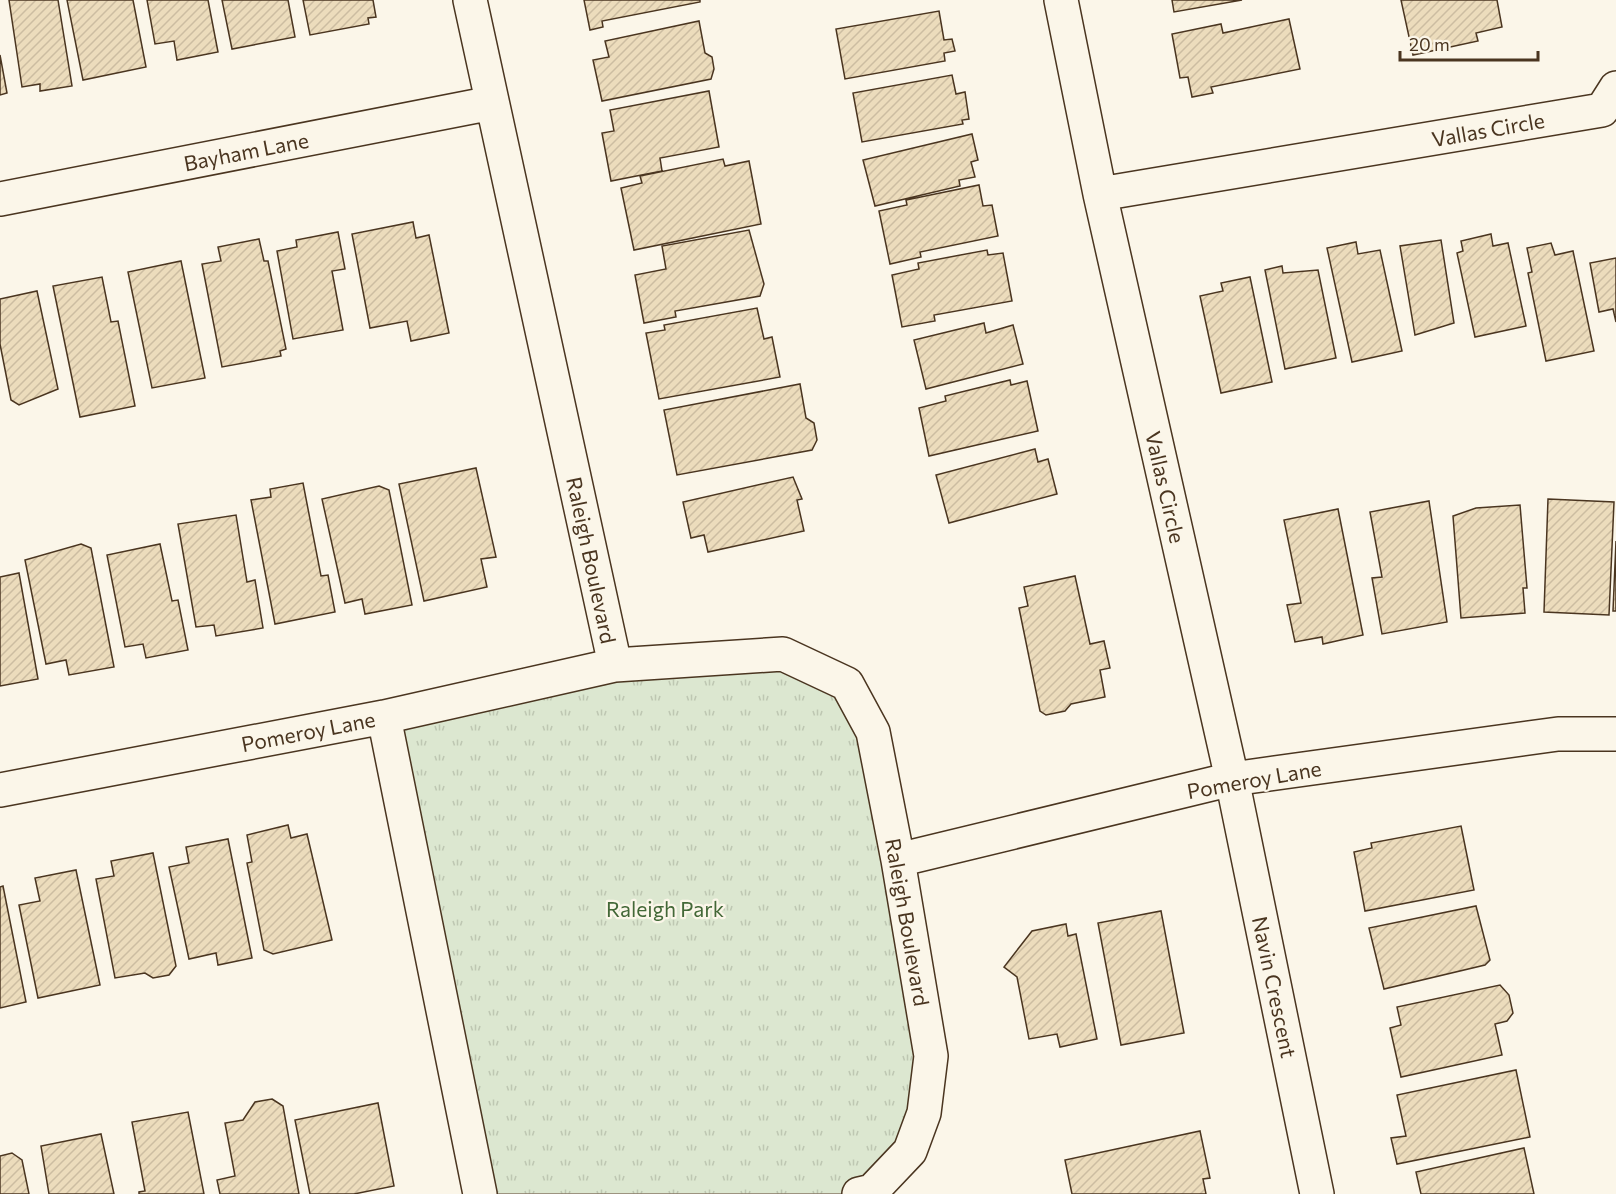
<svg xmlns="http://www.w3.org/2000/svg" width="1616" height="1194" font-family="Commissioner,sans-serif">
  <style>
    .grass { fill: url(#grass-tufts); stroke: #887966; stroke-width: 1.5 }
    .building { fill: url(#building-hatch); stroke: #4a3520; stroke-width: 1.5 }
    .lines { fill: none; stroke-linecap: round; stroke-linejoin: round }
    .minor-casing { stroke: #4a3520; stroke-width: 36 }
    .minor { stroke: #fbf6e9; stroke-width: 33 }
    .labels { text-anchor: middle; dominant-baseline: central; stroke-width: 4.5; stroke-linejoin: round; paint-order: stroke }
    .street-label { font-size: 21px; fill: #4a3520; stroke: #fbf6e9 }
    .park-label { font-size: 21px; fill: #436837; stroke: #fbf6e9 }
  </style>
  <defs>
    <pattern id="grass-tufts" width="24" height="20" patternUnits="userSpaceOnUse" patternTransform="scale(1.5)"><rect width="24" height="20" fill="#dce7d0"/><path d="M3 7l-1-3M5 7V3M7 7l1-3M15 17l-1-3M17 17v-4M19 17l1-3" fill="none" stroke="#bec7b2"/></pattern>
    <pattern id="building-hatch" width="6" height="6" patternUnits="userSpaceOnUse" patternTransform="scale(1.5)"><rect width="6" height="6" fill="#ecdcbc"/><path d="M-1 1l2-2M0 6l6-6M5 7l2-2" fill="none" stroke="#ccbda1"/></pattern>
  </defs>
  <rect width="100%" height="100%" fill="#fbf6e9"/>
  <!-- grass -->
  <path class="grass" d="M 783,654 L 847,684 L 873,732 L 924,1113 L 859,1194 L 480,1194 L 384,717 Z"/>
  <!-- building -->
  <path class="building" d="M 9,0 L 58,0 L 72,86 L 40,91 L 40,84 L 22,87 Z
    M 67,0 L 133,0 L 146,67 L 83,80 Z
    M 147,0 L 208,0 L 218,52 L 177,60 L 174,41 L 155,44 Z
    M 222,0 L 288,0 L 295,37 L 232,49 Z
    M 303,0 L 373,0 L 376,17 L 368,18 L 369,24 L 310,35 Z
    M 584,0 L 700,0 L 700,2 L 602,21 L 603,27 L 590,30 Z
    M 1172,0 L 1242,0 L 1174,12 Z
    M 1401,0 L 1497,0 L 1502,27 L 1476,33 L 1478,41 L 1413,55 Z
    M 939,11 L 944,40 L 952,39 L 955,51 L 944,53 L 945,61 L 845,79 L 836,29 Z
    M 1289,19 L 1300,69 L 1211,87 L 1213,93 L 1192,97 L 1188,77 L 1180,78 L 1172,34 L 1221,24 L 1223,33 Z
    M 699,21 L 705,53 L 712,57 L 714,69 L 711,79 L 602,101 L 593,60 L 609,57 L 605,41 Z
    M 0,55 L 7,93 L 0,95 Z
    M 952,75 L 956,94 L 965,92 L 969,119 L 962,120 L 963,124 L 862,142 L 853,93 Z
    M 709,91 L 719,147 L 660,158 L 662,171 L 611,181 L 602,133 L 614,131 L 610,110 Z
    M 972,134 L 978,160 L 971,162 L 975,177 L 959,180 L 960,186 L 875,206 L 863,160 Z
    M 723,159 L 725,166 L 749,161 L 761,224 L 634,250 L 621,188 L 642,183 L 640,176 Z
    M 979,185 L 983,206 L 992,205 L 998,236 L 920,252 L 921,257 L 890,264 L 879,211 L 907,205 L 906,200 Z
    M 413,222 L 416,238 L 429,235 L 449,333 L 411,341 L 407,321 L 370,328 L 352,234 Z
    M 749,230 L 764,284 L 760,296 L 675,311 L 676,317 L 644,323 L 635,275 L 666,269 L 662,246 Z
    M 338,232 L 345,269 L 332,271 L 343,330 L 293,339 L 277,251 L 297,247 L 296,240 Z
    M 1491,234 L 1493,246 L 1508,243 L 1526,326 L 1475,337 L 1457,253 L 1463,251 L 1461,241 Z
    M 259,239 L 264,261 L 268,261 L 286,349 L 280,351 L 281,356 L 222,367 L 202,264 L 221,261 L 218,247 Z
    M 1441,240 L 1454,323 L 1415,335 L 1400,246 Z
    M 1356,242 L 1358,254 L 1380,250 L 1402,351 L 1352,362 L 1327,248 Z
    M 1551,243 L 1555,255 L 1573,251 L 1594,351 L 1546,361 L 1528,273 L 1532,272 L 1527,248 Z
    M 987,250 L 988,255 L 1003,253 L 1012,301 L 934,315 L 935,321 L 902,327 L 892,275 L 919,269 L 918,263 Z
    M 1616,258 L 1616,322 L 1613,309 L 1599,312 L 1590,263 Z
    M 181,261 L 205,378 L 152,388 L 128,272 Z
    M 1282,266 L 1283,273 L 1318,270 L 1336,358 L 1285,369 L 1265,270 Z
    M 102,277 L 111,322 L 118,321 L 135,406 L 80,417 L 53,286 Z
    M 1250,277 L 1272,382 L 1221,393 L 1200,296 L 1223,291 L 1221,283 Z
    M 37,291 L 58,389 L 19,405 L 11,400 L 0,344 L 0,299 Z
    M 757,308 L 764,339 L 772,337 L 780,377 L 659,399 L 646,333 L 665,330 L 664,325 Z
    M 984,323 L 986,333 L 1013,325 L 1023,364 L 926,389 L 914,340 Z
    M 1010,380 L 1011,385 L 1027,381 L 1038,431 L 929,456 L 919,408 L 946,401 L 945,396 Z
    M 800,384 L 806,418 L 814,423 L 817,440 L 812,450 L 677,475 L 664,410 Z
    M 1035,449 L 1038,462 L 1048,459 L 1057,494 L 949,523 L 936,475 Z
    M 476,468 L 496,557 L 481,559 L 487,587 L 424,601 L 399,484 Z
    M 793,477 L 802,499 L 797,500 L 804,531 L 708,552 L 704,535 L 691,538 L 683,502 Z
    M 303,483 L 321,576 L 328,575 L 335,612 L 275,624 L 251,500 L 271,497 L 270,489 Z
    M 379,486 L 389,490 L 412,605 L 365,614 L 362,599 L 345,603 L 322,499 Z
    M 1548,499 L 1614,502 L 1609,615 L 1544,612 Z
    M 1429,501 L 1447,622 L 1382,634 L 1372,578 L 1382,577 L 1370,512 Z
    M 1520,505 L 1527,588 L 1523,588 L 1525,613 L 1461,618 L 1453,516 L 1476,508 Z
    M 1338,509 L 1363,635 L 1323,644 L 1322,637 L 1295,642 L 1287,605 L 1301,603 L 1284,520 Z
    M 236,515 L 247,582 L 255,580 L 263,628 L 216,636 L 214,625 L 196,627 L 178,524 Z
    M 1616,541 L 1616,611 L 1613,611 Z
    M 81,544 L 91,548 L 114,667 L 69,675 L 66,660 L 46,664 L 25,560 Z
    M 160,544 L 172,601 L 178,600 L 188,650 L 146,658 L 143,644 L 125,647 L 107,555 Z
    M 19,573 L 38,679 L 0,686 L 0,577 Z
    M 1075,576 L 1090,644 L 1104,641 L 1110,668 L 1100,670 L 1105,697 L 1071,704 L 1065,711 L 1046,715 L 1040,711 L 1019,608 L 1028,606 L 1024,587 Z
    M 288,825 L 291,838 L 307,834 L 332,940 L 273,954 L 264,950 L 247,863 L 252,862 L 247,835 Z
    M 1461,826 L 1474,890 L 1365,911 L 1354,852 L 1372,848 L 1371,843 Z
    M 228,839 L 252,958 L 218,965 L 216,953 L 189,959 L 169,867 L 189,863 L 186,847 Z
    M 153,853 L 176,966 L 169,975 L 153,978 L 145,973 L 115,978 L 96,879 L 114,876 L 111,861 Z
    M 76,870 L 100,985 L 38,998 L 19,905 L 40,901 L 35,878 Z
    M 3,886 L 26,1002 L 0,1008 L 0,887 Z
    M 1476,906 L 1490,960 L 1485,965 L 1384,989 L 1369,928 Z
    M 1161,911 L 1184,1033 L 1121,1045 L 1098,923 Z
    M 1066,924 L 1068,936 L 1076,934 L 1097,1039 L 1060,1047 L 1057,1034 L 1029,1039 L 1017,977 L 1004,967 L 1032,931 Z
    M 1500,985 L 1509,995 L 1513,1013 L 1507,1021 L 1495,1024 L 1502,1055 L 1401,1077 L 1390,1028 L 1401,1025 L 1397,1007 Z
    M 1516,1070 L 1530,1137 L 1397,1164 L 1391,1138 L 1406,1136 L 1397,1095 Z
    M 272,1099 L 283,1106 L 299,1194 L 220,1194 L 217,1180 L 235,1176 L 225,1123 L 243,1120 L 255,1102 Z
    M 378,1103 L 394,1186 L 354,1194 L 310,1194 L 295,1120 Z
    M 188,1112 L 204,1194 L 139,1194 L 139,1192 L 145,1191 L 132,1122 Z
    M 1200,1131 L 1210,1178 L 1203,1179 L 1206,1194 L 1072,1194 L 1065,1160 Z
    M 101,1134 L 114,1194 L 49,1194 L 41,1146 Z
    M 1524,1148 L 1534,1194 L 1421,1194 L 1416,1172 Z
    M 12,1153 L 22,1160 L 29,1194 L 0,1194 L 0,1156 Z"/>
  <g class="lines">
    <defs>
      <path id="minor" d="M 470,0 L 615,665
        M 1061,0 L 1100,194 L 1232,779 L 1317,1194
        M 1100,194 L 1602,110 L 1616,88
        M 0,199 L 492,103
        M 384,717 L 480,1194
        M 0,790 L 384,717 L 615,665 L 783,654 L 847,684 L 873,732 L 898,860 L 931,1056 L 924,1113 L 910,1151 L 872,1191 L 859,1194
        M 898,860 L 1232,779 L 1558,734 L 1616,734"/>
    </defs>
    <!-- minor casing -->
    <use href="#minor" class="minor-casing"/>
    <!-- minor -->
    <use href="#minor" class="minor"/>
  </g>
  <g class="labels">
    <!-- street labels -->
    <g class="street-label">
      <text transform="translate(1488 129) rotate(-10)">Vallas Circle</text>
      <text transform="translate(246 151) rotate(-11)">Bayham Lane</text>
      <text transform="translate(1166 487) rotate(77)">Vallas Circle</text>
      <text transform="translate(592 560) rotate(78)">Raleigh Boulevard</text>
      <text transform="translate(308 731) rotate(-11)">Pomeroy Lane</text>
      <text transform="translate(1254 779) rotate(-10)">Pomeroy Lane</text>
      <text transform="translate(908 922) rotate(80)">Raleigh Boulevard</text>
      <text transform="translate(1275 987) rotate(78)">Navin Crescent</text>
    </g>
    <!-- park labels -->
    <g class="park-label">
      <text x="665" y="908">Raleigh Park</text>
    </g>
  </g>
  <!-- scale -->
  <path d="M1400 51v9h138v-9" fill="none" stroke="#4a3520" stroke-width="3"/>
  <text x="1409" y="51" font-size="18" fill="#4a3520" stroke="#fbf6e9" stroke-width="4.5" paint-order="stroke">20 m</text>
</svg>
